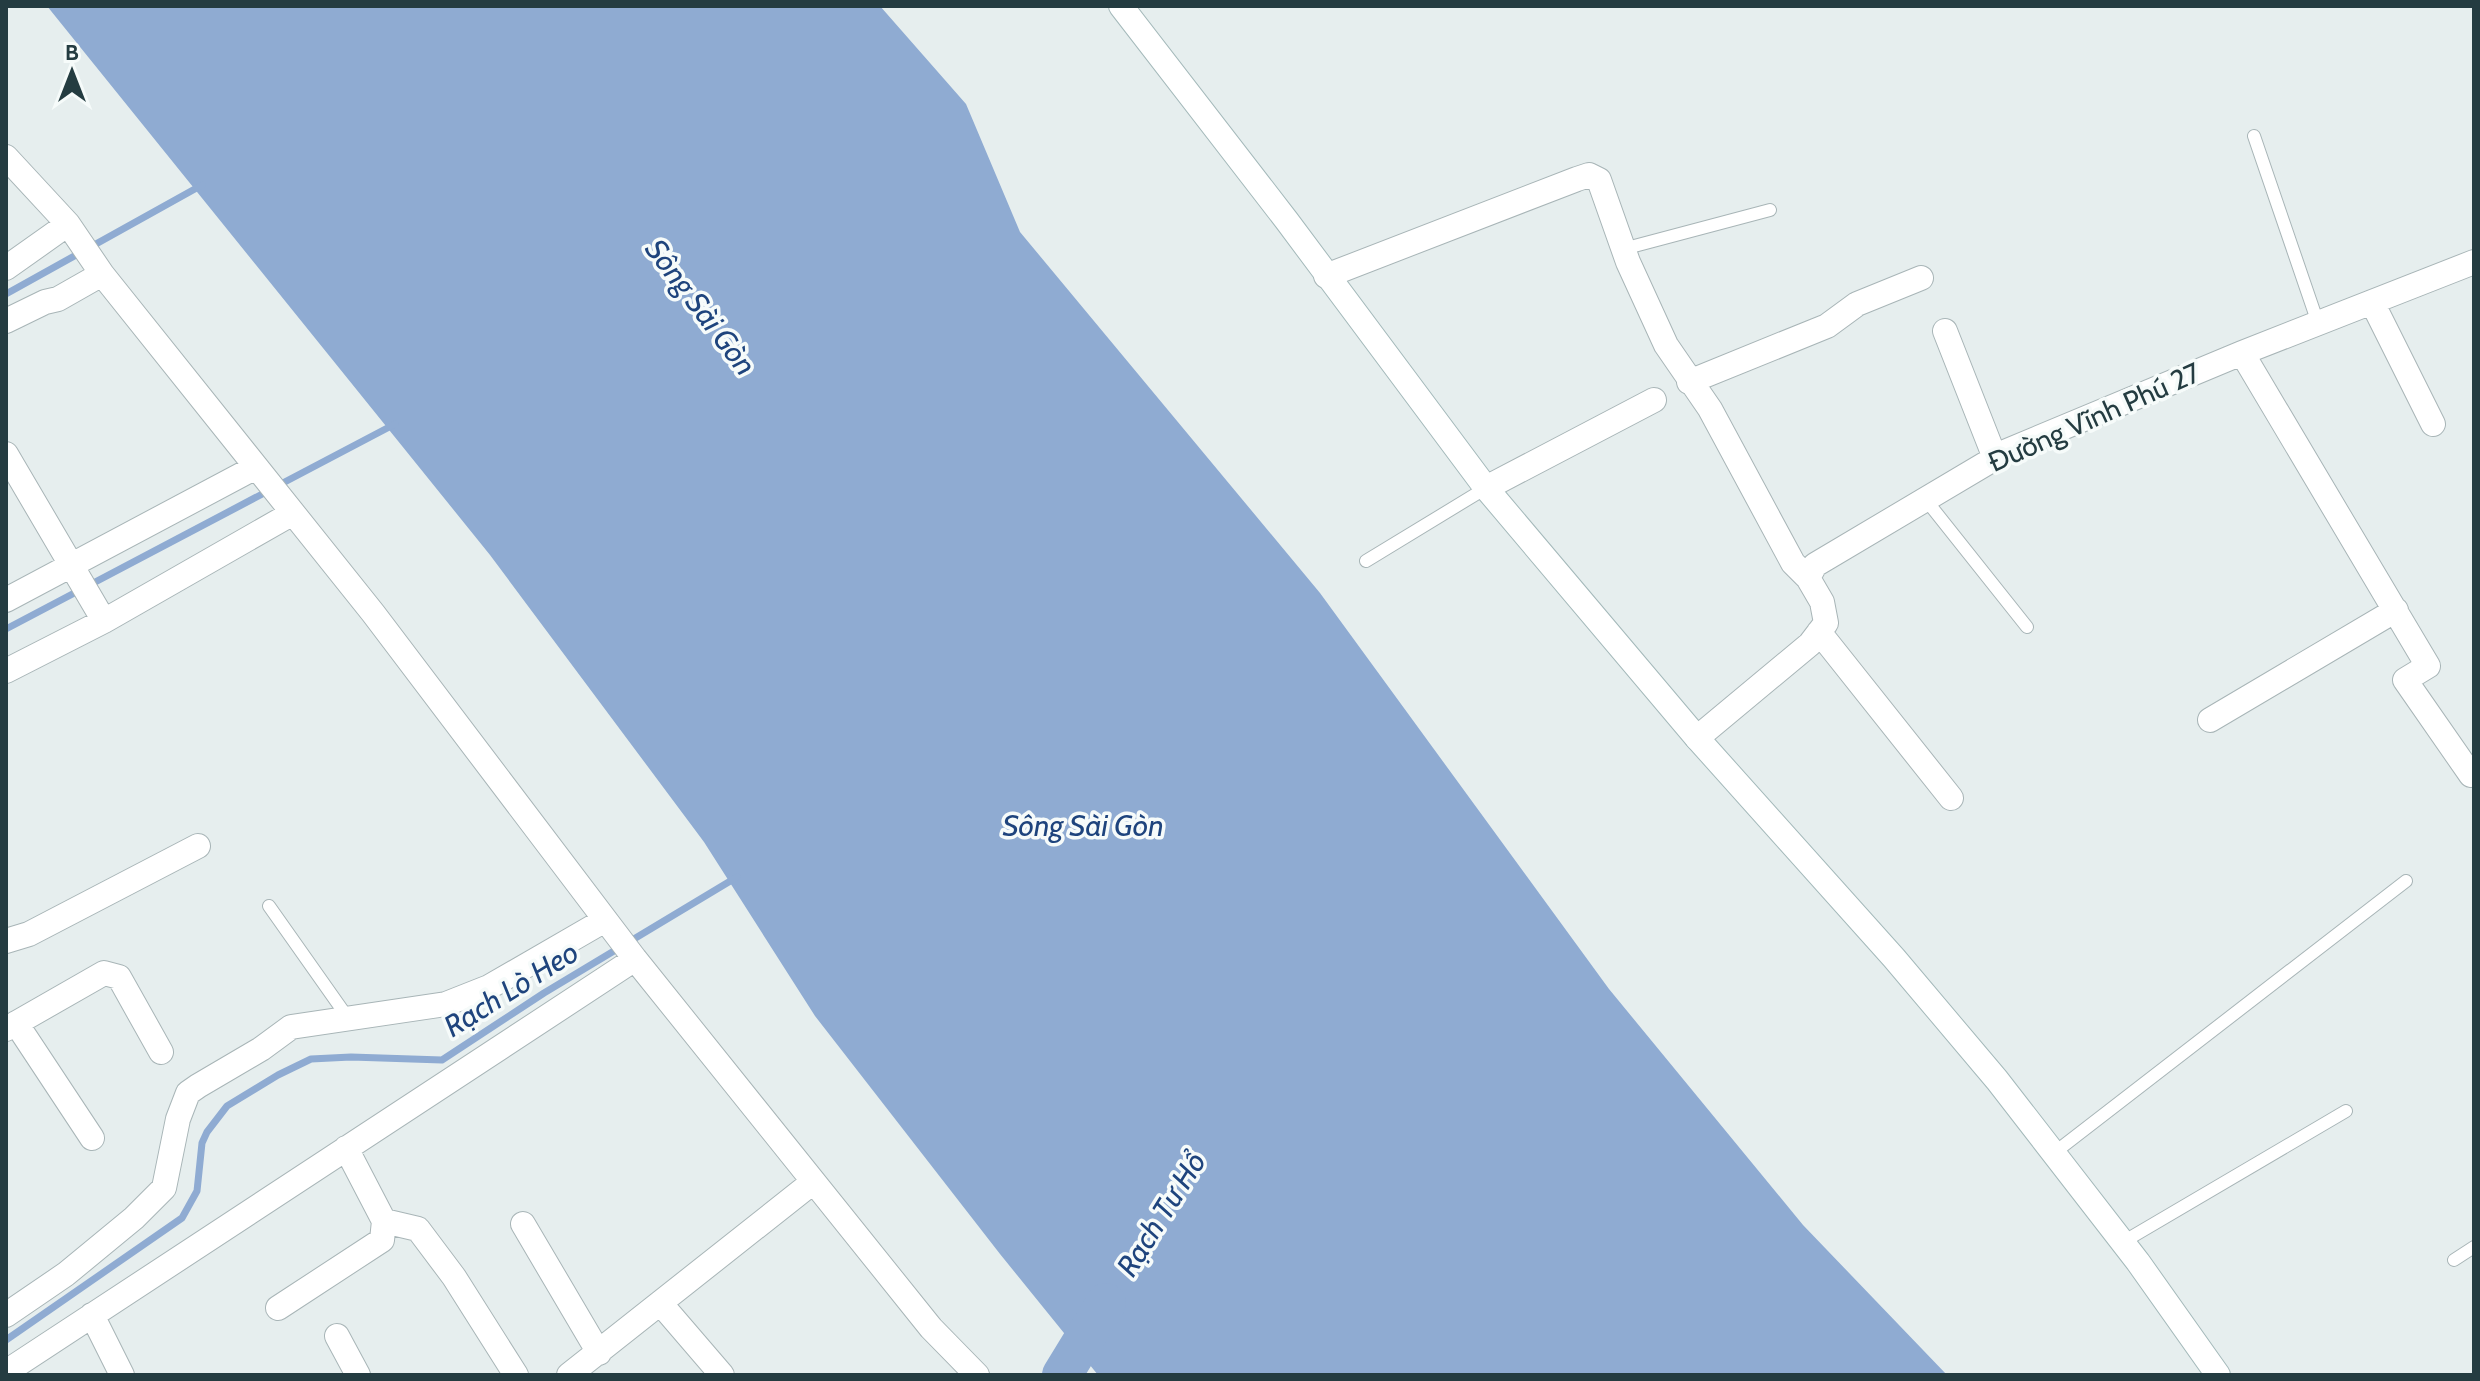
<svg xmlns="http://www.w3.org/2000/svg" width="2480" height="1381" font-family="Cabin,sans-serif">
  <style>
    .water { fill: #8fabd2 }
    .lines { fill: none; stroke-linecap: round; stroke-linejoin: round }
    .stream { stroke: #8fabd2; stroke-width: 7 }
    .river { stroke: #8fabd2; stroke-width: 40 }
    .lane-casing { stroke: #a8b5b7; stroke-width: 14 }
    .street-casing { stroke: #a8b5b7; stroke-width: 26 }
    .secondary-casing { stroke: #a4b9ba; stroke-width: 26 }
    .lane { stroke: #fff; stroke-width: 12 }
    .street { stroke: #fff; stroke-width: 24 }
    .secondary { stroke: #fff; stroke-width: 24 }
    .labels { text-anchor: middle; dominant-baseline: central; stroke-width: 7; stroke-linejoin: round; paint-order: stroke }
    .street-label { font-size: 28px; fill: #243c41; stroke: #f6fbfa }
    .water-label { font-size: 30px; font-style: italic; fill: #1e447d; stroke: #f6fbfa }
  </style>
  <rect width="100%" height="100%" fill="#e6eeee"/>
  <!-- water -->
  <path class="water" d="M 47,6 L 880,6 L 966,104 L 1020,232 L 1320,593 L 1609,989 L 1803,1225 L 1947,1375 L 1098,1375 L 1000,1254 L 815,1016 L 704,842 L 490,555 Z"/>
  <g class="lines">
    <!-- stream -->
    <path class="stream" d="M 6,294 L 202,185
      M 279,485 L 395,424
      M 6,629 L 268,491
      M 6,1340 L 182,1218 L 197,1191 L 202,1143 L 207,1132 L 227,1106 L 278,1075 L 311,1059 L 351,1057 L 442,1060 L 544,993 L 737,877"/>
    <!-- river -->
    <path class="river" d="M 1062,1375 L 1106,1303"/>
    <defs>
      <path id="lane" d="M 2254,136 L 2318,323
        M 1623,249 L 1770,210
        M 1926,500 L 2027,627
        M 1366,561 L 1486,488
        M 269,906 L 348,1018
        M 2054,1153 L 2406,881
        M 2123,1242 L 2346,1111
        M 2454,1260 L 2474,1247"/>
      <path id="street" d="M 6,157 L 68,224 L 102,274 L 373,613 L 635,959 L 931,1328 L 977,1375
        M 6,268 L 68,224
        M 1326,276 L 1577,179 L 1589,175 L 1599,180 L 1628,262 L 1666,345 L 1710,409 L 1793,563 L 1808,578
        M 2372,302 L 2433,424
        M 6,321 L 45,302 L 58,299 L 102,274
        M 1945,331 L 1995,458
        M 2242,353 L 2428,666 L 2405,680 L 2471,775
        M 1689,382 L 1827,326 L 1857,304 L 1921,278
        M 6,454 L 104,621
        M 1486,488 L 1654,400
        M 6,600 L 256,467
        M 1819,632 L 1951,798
        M 6,671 L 104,621 L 293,513
        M 2210,720 L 2396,610
        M 1697,738 L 1810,644 L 1826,623 L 1822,602 L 1808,578 L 1815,565 L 2007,451 L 2242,353 L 2474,262
        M 6,941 L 29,934 L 198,846
        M 16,1023 L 92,1138
        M 6,1029 L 104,973 L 119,977 L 161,1052
        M 384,1221 L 418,1229 L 454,1277 L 516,1375
        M 523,1224 L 599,1353
        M 661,1304 L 722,1375
        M 278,1308 L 382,1240 L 384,1221 L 346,1148
        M 6,1315 L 66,1274 L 134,1218 L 164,1188 L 178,1119 L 188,1093 L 198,1086 L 261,1049 L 291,1027 L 446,1004 L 489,987 L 605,920
        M 92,1315 L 122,1375
        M 337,1336 L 358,1375
        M 6,1372 L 635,959
        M 569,1375 L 813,1182"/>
      <path id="secondary" d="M 1121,6 L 1287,221 L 1486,488 L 1697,738 L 1894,958 L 1997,1080 L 2138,1262 L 2218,1375"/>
    </defs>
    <!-- lane casing -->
    <use href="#lane" class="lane-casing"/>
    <!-- street casing -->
    <use href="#street" class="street-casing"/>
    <!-- secondary casing -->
    <use href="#secondary" class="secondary-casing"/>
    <!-- lane -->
    <use href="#lane" class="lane"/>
    <!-- street -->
    <use href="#street" class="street"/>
    <!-- secondary -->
    <use href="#secondary" class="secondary"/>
  </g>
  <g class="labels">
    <!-- street labels -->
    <g class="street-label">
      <text transform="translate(2094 417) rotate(-24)">Đường Vĩnh Phú 27</text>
    </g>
    <!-- water labels -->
    <g class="water-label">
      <text transform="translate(701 307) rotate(53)">Sông Sài Gòn</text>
      <text x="1083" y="825">Sông Sài Gòn</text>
      <text transform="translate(511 989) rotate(-32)">Rạch Lò Heo</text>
      <text transform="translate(1161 1214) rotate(-58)">Rạch Tư Hổ</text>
    </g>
  </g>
  <!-- border -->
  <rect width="2480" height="1381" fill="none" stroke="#243c41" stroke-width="16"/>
  <!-- north arrow -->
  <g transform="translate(72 72)" stroke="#f6fbfa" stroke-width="6" paint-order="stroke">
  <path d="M0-6L14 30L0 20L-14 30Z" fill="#243c41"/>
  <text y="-12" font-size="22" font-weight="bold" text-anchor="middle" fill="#243c41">B</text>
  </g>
</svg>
